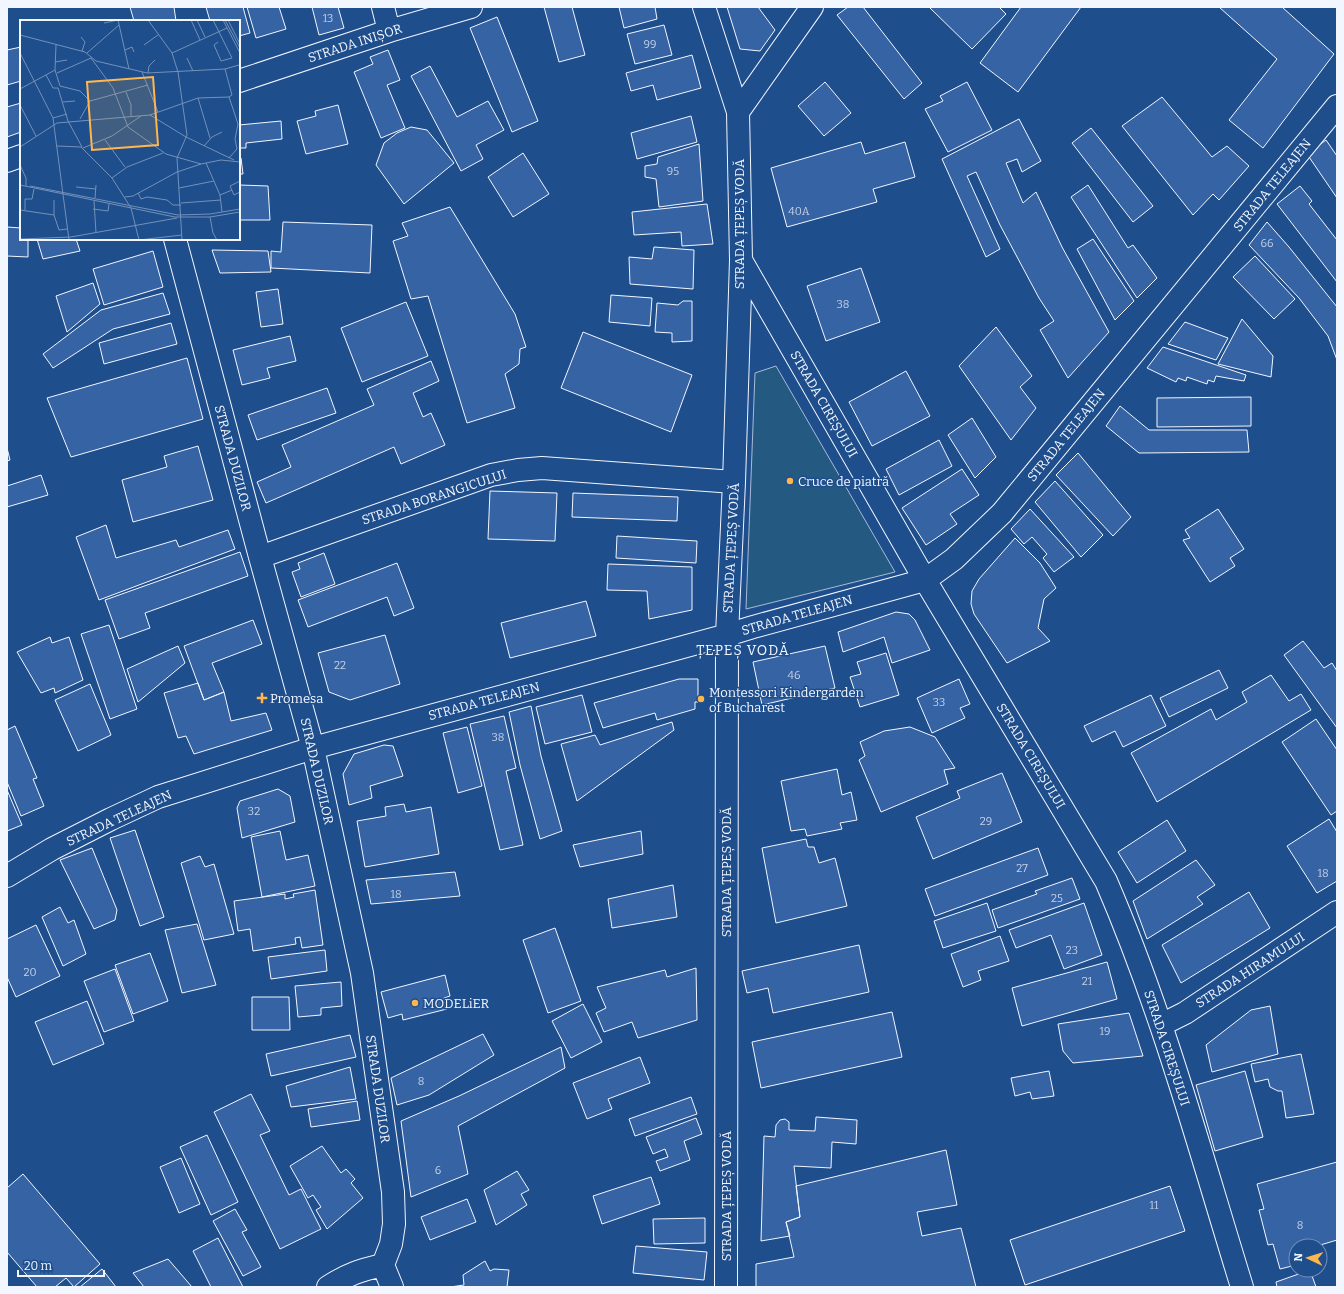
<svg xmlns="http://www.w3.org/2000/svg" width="1344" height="1294" font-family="Bitter,serif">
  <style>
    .green { fill: #245a82; stroke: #a8bbd7 }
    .building { fill: #3563a3; stroke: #f2f6ff }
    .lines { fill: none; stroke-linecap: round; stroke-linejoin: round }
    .street-casing { stroke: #f2f6ff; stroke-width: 24 }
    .street { stroke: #1f4e8c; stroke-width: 22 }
    .poi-dot { fill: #ffb74d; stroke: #1f4e8c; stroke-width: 1.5 }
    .labels { text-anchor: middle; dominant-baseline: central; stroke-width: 3; stroke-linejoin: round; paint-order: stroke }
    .number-label { font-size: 11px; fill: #c3d1e8 }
    .street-label { font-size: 13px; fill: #f2f6ff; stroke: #1f4e8c }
    .poi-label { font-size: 13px; fill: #f2f6ff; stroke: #1f4e8c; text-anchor: start }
    .neighbourhood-label { font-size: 14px; letter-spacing: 1px; fill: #f2f6ff; stroke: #1f4e8c }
    .inset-road { fill: none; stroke: #7391ba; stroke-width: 1 }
    .view { fill: #ffb74d; fill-opacity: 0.15; stroke: #ffb74d; stroke-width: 2 }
    .inset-edge { fill: none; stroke: #f2f6ff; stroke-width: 2 }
  </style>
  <rect width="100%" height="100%" fill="#1f4e8c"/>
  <!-- green -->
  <path class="green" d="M 776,366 L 895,572 L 746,609 L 755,373 Z"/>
  <!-- building -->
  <path class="building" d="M 130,7 L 174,7 L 176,21 L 134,21 Z
    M 206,7 L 243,7 L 250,33 L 239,36 L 239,21 L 210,21 Z
    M 247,7 L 279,7 L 286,29 L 256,38 Z
    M 312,7 L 338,7 L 344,28 L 319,35 Z
    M 544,7 L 572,7 L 585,55 L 559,62 Z
    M 619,7 L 655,7 L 657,19 L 624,28 Z
    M 727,7 L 758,7 L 775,30 L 760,51 L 740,49 Z
    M 848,7 L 863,7 L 922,83 L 904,99 L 837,15 Z
    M 929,7 L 999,7 L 1006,14 L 972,49 Z
    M 1021,7 L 1081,7 L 1018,92 L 980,63 Z
    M 1219,7 L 1282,7 L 1334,54 L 1263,148 L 1229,120 L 1277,59 Z
    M 497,17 L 538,121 L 512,132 L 470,28 Z
    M 664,25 L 672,55 L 635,64 L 627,34 Z
    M 21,47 L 21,81 L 7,85 L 7,50 Z
    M 388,50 L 400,80 L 387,85 L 405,128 L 381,138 L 354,72 L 373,64 L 370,57 Z
    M 692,55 L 701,88 L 657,100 L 653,85 L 631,91 L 626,73 Z
    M 430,66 L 457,117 L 488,101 L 504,130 L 476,145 L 483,159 L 461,171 L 411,76 Z
    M 825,82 L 851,113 L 824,136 L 798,106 Z
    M 967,82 L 992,130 L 948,152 L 925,109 L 943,101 L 940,96 Z
    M 1162,97 L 1212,157 L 1227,146 L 1249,166 L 1219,200 L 1213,194 L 1193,215 L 1122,126 Z
    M 21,103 L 21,132 L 7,137 L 7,107 Z
    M 338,105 L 348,144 L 306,154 L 297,121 L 316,116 L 315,111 Z
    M 691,116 L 697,142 L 637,159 L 631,133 Z
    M 1019,119 L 1041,161 L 1022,172 L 1017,159 L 1006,163 L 1023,203 L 1036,192 L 1062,247 L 1109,332 L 1068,378 L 1040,330 L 1054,321 L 1039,298 L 1000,225 L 976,172 L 967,176 L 1000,249 L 986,257 L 942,159 Z
    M 281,121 L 282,139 L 246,143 L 246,148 L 239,148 L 239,125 Z
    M 411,127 L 427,130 L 454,163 L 404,204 L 376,165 L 384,143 L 397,133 Z
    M 1091,128 L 1153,206 L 1133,222 L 1072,143 Z
    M 1326,140 L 1337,156 L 1337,198 L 1307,154 Z
    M 861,142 L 865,154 L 905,142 L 915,177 L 873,189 L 877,202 L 787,227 L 771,168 Z
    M 699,144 L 703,201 L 659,207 L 656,179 L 645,177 L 645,166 L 657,164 L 658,157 Z
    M 523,153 L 549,194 L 513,217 L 488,177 Z
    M 239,158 L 241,158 L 243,174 L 239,174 Z
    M 239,185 L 268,186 L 270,220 L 239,220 Z
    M 1088,185 L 1128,248 L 1133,245 L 1157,278 L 1137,298 L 1071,197 Z
    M 1300,186 L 1312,201 L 1309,204 L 1337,240 L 1337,282 L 1277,204 Z
    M 707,204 L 713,244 L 682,246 L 681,232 L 634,235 L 632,212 Z
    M 450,207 L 515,314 L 526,347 L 520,349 L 519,364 L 505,374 L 515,408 L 467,423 L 428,296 L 411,299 L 393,241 L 408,236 L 402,223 Z
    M 283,222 L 372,225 L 370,273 L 271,268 L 271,251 L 281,252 Z
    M 1267,222 L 1289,247 L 1337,307 L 1337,360 L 1328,336 L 1299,298 L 1249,245 Z
    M 7,227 L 21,228 L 21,239 L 28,239 L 28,257 L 7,256 Z
    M 37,239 L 76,239 L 80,251 L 43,259 Z
    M 1093,239 L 1134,301 L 1115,320 L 1077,249 Z
    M 654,247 L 694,250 L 693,289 L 630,284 L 629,257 L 652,259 Z
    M 212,250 L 268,251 L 271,272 L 220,273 Z
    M 153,251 L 163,287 L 104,305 L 93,269 Z
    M 1255,256 L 1295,299 L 1274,319 L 1233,277 Z
    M 861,268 L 880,322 L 826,341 L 807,286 Z
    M 93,283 L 100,304 L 67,332 L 56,296 Z
    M 278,289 L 283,324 L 261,327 L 256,292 Z
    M 163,293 L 170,314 L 113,329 L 53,368 L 43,354 L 101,310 Z
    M 611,295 L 652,298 L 650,326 L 609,322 Z
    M 683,301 L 692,301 L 692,341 L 672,342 L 672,333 L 655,332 L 657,303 L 678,305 Z
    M 406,302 L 428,356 L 362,382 L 341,328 Z
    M 1242,319 L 1273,356 L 1271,377 L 1218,364 Z
    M 1185,322 L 1228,338 L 1216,360 L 1168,344 Z
    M 171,323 L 177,344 L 104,364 L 99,343 Z
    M 996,327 L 1032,376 L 1020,387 L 1036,408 L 1011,440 L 959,366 Z
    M 583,332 L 692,375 L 671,432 L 561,388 Z
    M 290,336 L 296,361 L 267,368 L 270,378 L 242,385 L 233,350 Z
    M 1163,347 L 1246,375 L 1244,381 L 1216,376 L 1214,382 L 1208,380 L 1207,384 L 1187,377 L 1186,381 L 1178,378 L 1176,382 L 1147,368 Z
    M 187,358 L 203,419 L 71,457 L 47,398 Z
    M 431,361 L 439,381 L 413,393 L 423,417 L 431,413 L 445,445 L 401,464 L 394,447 L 266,503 L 257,482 L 291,467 L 282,445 L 374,405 L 367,389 Z
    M 906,371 L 930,416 L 872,446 L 849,402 Z
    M 327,388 L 336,413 L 257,440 L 248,415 Z
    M 1251,397 L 1251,426 L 1157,427 L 1157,398 Z
    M 1120,406 L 1149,430 L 1247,430 L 1249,452 L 1139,453 L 1106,426 Z
    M 972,418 L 996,457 L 975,478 L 948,435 Z
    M 939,440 L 952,466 L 899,495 L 886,469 Z
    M 198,446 L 213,500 L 133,522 L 122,480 L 167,467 L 164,456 Z
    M 7,448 L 10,460 L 7,461 Z
    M 1078,453 L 1131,517 L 1113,536 L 1056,475 Z
    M 962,469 L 979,495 L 950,514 L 957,524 L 926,545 L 902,508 Z
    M 41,475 L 48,495 L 7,507 L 7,486 Z
    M 1055,481 L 1103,535 L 1081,557 L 1035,502 Z
    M 490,491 L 557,493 L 555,541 L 488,539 Z
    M 573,493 L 678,497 L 677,521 L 572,517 Z
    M 1030,509 L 1074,557 L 1054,572 L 1043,558 L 1047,554 L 1032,537 L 1024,544 L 1011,529 Z
    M 1218,509 L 1244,549 L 1230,558 L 1235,566 L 1210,582 L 1183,540 L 1190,538 L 1185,530 Z
    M 106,525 L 116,558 L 176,540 L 179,547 L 228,530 L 235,549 L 99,600 L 76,537 Z
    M 617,536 L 697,541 L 696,563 L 616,558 Z
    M 1015,538 L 1040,563 L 1056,588 L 1044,599 L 1038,628 L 1050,641 L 1007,663 L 974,614 L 971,604 L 972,591 L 979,579 Z
    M 240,552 L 248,576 L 145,613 L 150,628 L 119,639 L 105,600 Z
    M 324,553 L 335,584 L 301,597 L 292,572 L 300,569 L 298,563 Z
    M 397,563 L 414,608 L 394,616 L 387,597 L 308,627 L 298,600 Z
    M 608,564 L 692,567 L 692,610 L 649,619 L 647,591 L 607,590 Z
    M 586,601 L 596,636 L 510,658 L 501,623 Z
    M 896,612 L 909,614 L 915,620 L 930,650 L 892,663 L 884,637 L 843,652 L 838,632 Z
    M 253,620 L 262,644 L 212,663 L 224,692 L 204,700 L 184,646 Z
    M 109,625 L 137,709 L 110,719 L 81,634 Z
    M 385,635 L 400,684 L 350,700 L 329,692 L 318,653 Z
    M 50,637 L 52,643 L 69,637 L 83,680 L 55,693 L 54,688 L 41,693 L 17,652 Z
    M 1303,641 L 1324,668 L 1332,663 L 1337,671 L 1337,728 L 1284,655 Z
    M 178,646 L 185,663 L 138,702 L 127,669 Z
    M 825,646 L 835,688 L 762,705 L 753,662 Z
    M 886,653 L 899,695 L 860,707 L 850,677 L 861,674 L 857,662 Z
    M 1219,670 L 1228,688 L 1169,717 L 1160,698 Z
    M 1271,675 L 1289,701 L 1301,694 L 1311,710 L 1157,802 L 1131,753 L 1211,709 L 1216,720 L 1247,702 L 1242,692 Z
    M 679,679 L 698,679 L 698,702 L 695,702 L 695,709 L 657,720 L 655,713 L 603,728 L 594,703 Z
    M 959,679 L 970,704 L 960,708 L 965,718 L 932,733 L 917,698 Z
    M 198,683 L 204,700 L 224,692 L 231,721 L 266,713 L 272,730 L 194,754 L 186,736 L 178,738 L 164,693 Z
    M 90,684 L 111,735 L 78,751 L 55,700 Z
    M 582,695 L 592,732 L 545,744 L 536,707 Z
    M 1151,695 L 1166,726 L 1123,747 L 1115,731 L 1092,742 L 1084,726 Z
    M 531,706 L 541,756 L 562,831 L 540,839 L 520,765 L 509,712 Z
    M 504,716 L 516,768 L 506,771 L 523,845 L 500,850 L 470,724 Z
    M 1316,719 L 1337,750 L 1337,811 L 1331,815 L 1282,742 Z
    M 672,722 L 674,730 L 577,801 L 561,744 L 595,735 L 600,745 Z
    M 15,726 L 37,778 L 33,779 L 44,806 L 21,816 L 7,782 L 7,730 Z
    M 467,727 L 482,786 L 458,793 L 443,733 Z
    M 910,727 L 935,737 L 955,768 L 944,770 L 948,784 L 881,812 L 859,760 L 865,756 L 860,742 L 884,731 Z
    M 384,745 L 393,746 L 403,776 L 370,786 L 372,798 L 349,805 L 343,774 L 354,754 Z
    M 837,769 L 842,795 L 851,792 L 857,820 L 840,823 L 842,829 L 807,836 L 805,829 L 791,831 L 781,781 Z
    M 1002,773 L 1022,822 L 933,859 L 916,817 L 960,798 L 957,791 Z
    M 278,789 L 290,796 L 295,822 L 242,838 L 237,808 L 240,801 Z
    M 7,790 L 22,825 L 7,831 Z
    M 404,804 L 406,812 L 431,807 L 439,854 L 365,867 L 357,821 L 386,816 L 385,807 Z
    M 1329,819 L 1337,832 L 1337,881 L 1317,893 L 1287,846 Z
    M 1167,820 L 1186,851 L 1137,883 L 1118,852 Z
    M 135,830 L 164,917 L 140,926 L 110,838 Z
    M 280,831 L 286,860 L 308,855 L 315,886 L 262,897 L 251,837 Z
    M 641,831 L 643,854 L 580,867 L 573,845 Z
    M 806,839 L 808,847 L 814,847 L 819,863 L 835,858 L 847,906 L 776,923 L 762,848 Z
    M 92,848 L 117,910 L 115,920 L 94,929 L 60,860 Z
    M 1038,848 L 1048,875 L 935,916 L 925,889 Z
    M 200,856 L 205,867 L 214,864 L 234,934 L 204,940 L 181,863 Z
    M 1196,860 L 1215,885 L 1197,897 L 1203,904 L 1147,939 L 1133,901 Z
    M 455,872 L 460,896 L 371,904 L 366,880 Z
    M 1072,878 L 1080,899 L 998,928 L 992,910 L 1037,894 L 1035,891 Z
    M 673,885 L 677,917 L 612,928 L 608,899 Z
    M 315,890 L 323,945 L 302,948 L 300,937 L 295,938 L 296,944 L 253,951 L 250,929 L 238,931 L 234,901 L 285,894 L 285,899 L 294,897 L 293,894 Z
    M 1249,892 L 1270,928 L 1181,983 L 1162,945 Z
    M 987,903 L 996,931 L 943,948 L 934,921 Z
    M 1084,903 L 1102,955 L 1064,969 L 1051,935 L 1016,948 L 1009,930 Z
    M 60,907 L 68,923 L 74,920 L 86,954 L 63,966 L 42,917 Z
    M 197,924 L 216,985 L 182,993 L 165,930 Z
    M 36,925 L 60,976 L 16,997 L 7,977 L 7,939 Z
    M 555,928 L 581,1001 L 548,1013 L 523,940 Z
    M 1000,936 L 1009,961 L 978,971 L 981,980 L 963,987 L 951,954 Z
    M 859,945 L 869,992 L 773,1013 L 768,988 L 747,993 L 742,971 Z
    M 325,950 L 327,971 L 271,979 L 268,957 Z
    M 150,953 L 168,1001 L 133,1014 L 115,965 Z
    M 1107,962 L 1117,999 L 1022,1026 L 1012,988 Z
    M 696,968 L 697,1020 L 638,1038 L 632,1022 L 604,1032 L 596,1013 L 606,1008 L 597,987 L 665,970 L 667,977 Z
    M 115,969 L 134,1021 L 104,1032 L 84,981 Z
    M 445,975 L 450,996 L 444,998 L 447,1009 L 403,1020 L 402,1014 L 388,1018 L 381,992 Z
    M 341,982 L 342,1006 L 321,1008 L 321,1015 L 298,1017 L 295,986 Z
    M 252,997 L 289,997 L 290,1030 L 252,1030 Z
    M 87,1001 L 104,1044 L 53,1065 L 35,1022 Z
    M 583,1004 L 602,1042 L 571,1058 L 552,1021 Z
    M 1270,1006 L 1278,1054 L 1212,1072 L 1206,1045 L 1251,1010 Z
    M 892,1012 L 902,1057 L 761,1088 L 752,1042 Z
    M 1129,1013 L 1143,1056 L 1073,1063 L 1063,1051 L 1058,1024 Z
    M 483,1034 L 494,1055 L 429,1095 L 397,1105 L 391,1078 Z
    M 350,1035 L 356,1057 L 271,1076 L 266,1054 Z
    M 561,1047 L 565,1068 L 458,1126 L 468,1174 L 411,1197 L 401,1121 L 459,1096 Z
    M 1301,1054 L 1314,1114 L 1286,1118 L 1282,1091 L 1278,1091 L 1270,1087 L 1268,1079 L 1255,1082 L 1251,1064 Z
    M 640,1057 L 650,1083 L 608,1099 L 612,1109 L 587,1119 L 573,1083 Z
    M 350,1067 L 356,1099 L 291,1107 L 286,1086 Z
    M 1049,1071 L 1054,1096 L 1032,1099 L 1030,1092 L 1015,1096 L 1011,1078 Z
    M 1245,1071 L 1263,1137 L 1215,1151 L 1196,1085 Z
    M 251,1094 L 270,1131 L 260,1135 L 289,1195 L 301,1189 L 321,1229 L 280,1249 L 214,1112 Z
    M 691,1097 L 697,1114 L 635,1136 L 629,1119 Z
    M 357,1101 L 360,1120 L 311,1127 L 308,1109 Z
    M 816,1117 L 857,1120 L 856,1144 L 832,1142 L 831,1168 L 794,1166 L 800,1217 L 786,1222 L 790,1236 L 761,1241 L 764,1136 L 775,1137 L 776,1125 L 780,1120 L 785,1119 L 789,1122 L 789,1130 L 815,1131 Z
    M 696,1118 L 702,1134 L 684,1141 L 690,1160 L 660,1171 L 656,1161 L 668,1157 L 665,1149 L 653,1154 L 646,1137 Z
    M 207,1135 L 238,1202 L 211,1215 L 180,1147 Z
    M 322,1146 L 341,1173 L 346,1169 L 355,1179 L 351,1183 L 363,1198 L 327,1229 L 316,1210 L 321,1207 L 313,1195 L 308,1198 L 290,1166 Z
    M 946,1150 L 957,1205 L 917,1212 L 922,1236 L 961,1228 L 976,1287 L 756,1287 L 756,1264 L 794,1257 L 786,1222 L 800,1217 L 796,1186 Z
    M 181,1158 L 200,1204 L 179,1213 L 160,1167 Z
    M 1337,1162 L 1337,1240 L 1317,1246 L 1296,1246 L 1296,1265 L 1280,1269 L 1273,1244 L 1268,1245 L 1259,1210 L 1264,1209 L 1257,1184 Z
    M 517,1171 L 529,1190 L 521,1194 L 527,1205 L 496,1225 L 484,1190 Z
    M 23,1174 L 100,1264 L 74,1287 L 66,1278 L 55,1287 L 37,1287 L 7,1252 L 7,1188 Z
    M 651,1177 L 660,1204 L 602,1224 L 593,1196 Z
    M 1170,1186 L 1185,1231 L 1025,1285 L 1010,1240 Z
    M 467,1199 L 476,1222 L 430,1240 L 421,1217 Z
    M 235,1209 L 247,1230 L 242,1232 L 261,1267 L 243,1276 L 213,1221 Z
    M 705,1218 L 705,1243 L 654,1244 L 653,1219 Z
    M 218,1238 L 243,1287 L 211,1287 L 193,1251 Z
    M 636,1246 L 707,1252 L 704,1280 L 633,1273 Z
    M 168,1259 L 192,1287 L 144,1287 L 133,1273 Z
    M 485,1261 L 490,1271 L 494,1269 L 509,1270 L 507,1287 L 450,1287 L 464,1285 L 463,1275 Z
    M 102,1269 L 116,1287 L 80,1287 Z
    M 1310,1270 L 1316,1287 L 1277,1287 L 1276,1282 Z"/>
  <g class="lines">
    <defs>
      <path id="street" d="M 383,7 L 389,31
        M 704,7 L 738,112 L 741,260 L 734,482 L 727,635 L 726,1287
        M 239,81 L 389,31 L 471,7
        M 738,112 L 812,7
        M 7,161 L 21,156
        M 175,239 L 260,557 L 313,748 L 362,973 L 393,1192 L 394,1224 L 391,1244 L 383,1265
        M 741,260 L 925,580 L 1106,881 C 1163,1013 1200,1151 1242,1287
        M 260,557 L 491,475 L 518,470 L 542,468 L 734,482
        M 7,876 L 52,849 L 111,819 L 158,797 L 313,748 L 727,635 L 753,627 L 925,580 L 954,559 L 1002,513 L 1337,106
        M 1161,1025 L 1185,1013 L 1337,912
        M 383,1265 L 392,1287
        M 328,1287 C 348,1274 361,1270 383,1265"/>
    </defs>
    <!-- street casing -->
    <use href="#street" class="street-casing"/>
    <!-- street -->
    <use href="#street" class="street"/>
  </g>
  <!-- markers -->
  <g class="poi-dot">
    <circle cx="790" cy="481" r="4"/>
    <path d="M260 692h4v4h4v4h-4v4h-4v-4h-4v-4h4z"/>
    <circle cx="701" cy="699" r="4"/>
    <circle cx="415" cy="1003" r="4"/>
  </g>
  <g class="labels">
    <!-- number labels -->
    <g class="number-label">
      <text x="328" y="18">13</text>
      <text x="650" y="44">99</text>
      <text x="673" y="171">95</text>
      <text x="799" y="211">40A</text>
      <text x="1267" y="243">66</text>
      <text x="843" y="304">38</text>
      <text x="340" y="665">22</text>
      <text x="794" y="675">46</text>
      <text x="939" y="702">33</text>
      <text x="498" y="737">38</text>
      <text x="254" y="811">32</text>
      <text x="986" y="821">29</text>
      <text x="1022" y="868">27</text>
      <text x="1323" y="873">18</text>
      <text x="396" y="894">18</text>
      <text x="1057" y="898">25</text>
      <text x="1072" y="950">23</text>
      <text x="30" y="972">20</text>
      <text x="1087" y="981">21</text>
      <text x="1105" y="1031">19</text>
      <text x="421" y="1081">8</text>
      <text x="438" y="1170">6</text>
      <text x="1154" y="1205">11</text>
      <text x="1300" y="1225">8</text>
    </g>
    <!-- street labels -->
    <g class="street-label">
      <text transform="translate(355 43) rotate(-18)">STRADA INIȘOR</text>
      <text transform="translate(1272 185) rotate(-51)">STRADA TELEAJEN</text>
      <text transform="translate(739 224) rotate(-90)">STRADA ȚEPEȘ VODĂ</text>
      <text transform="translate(824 404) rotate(60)">STRADA CIREȘULUI</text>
      <text transform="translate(1066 435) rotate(-51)">STRADA TELEAJEN</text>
      <text transform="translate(233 458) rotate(75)">STRADA DUZILOR</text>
      <text transform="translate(434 497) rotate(-18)">STRADA BORANGICULUI</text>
      <text transform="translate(731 548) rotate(-87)">STRADA ȚEPEȘ VODĂ</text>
      <text transform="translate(797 615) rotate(-16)">STRADA TELEAJEN</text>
      <text transform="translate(484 701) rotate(-15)">STRADA TELEAJEN</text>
      <text transform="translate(1031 756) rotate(59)">STRADA CIREȘULUI</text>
      <text transform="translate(317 771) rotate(77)">STRADA DUZILOR</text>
      <text transform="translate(119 818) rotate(-25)">STRADA TELEAJEN</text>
      <text transform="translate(726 872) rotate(-90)">STRADA ȚEPEȘ VODĂ</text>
      <text transform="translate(1250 970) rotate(-33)">STRADA HIRAMULUI</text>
      <text transform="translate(1167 1048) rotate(72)">STRADA CIREȘULUI</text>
      <text transform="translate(378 1089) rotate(82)">STRADA DUZILOR</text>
      <text transform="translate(726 1196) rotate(-90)">STRADA ȚEPEȘ VODĂ</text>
    </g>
    <!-- poi labels -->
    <g class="poi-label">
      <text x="798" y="481">Cruce de piatră</text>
      <text x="709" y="692">Montessori Kindergarden<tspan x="709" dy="15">of Bucharest</tspan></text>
      <text x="270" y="698">Promesa</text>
      <text x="423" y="1003">MODELiER</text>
    </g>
    <!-- neighbourhood labels -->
    <g class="neighbourhood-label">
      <text x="743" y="650">ȚEPEȘ VODĂ</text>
    </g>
  </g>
  <!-- overview -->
  <g transform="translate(20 20)">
    <rect width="220" height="220" fill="#1f4e8c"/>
    <path class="inset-road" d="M 128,0 L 152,33 L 158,52 L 167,115 L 157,138 L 162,220M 171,0 L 180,20M 177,0 L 185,17M 193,0 L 212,38 L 201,41M 203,0 L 220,33M 205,0 L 220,28M 208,0 L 220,24M 84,3 L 98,0 L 109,49M 0,15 L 65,32 L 76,41 L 127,53 L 205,49 L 219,45M 61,17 L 65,22 L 62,31M 198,22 L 194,25 L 201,41M 36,25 L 35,50 L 40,66M 124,25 L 138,15M 105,30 L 112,27 L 114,32M 0,33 L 33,98 L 49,220M 67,33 L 99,5M 152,33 L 207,8M 167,38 L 173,51M 35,42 L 47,40M 205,49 L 212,75 L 209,77M 122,52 L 138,92M 37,53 L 71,38 L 93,68 L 108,107 L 146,134 L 181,144M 128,53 L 129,46 L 135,40M 26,55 L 33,68 L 38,68M 40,66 L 60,71 L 70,81M 38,68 L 48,101 L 62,127M 0,69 L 35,50M 106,72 L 111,85 L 111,96M 209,77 L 218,104 L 215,119 L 217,129 L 209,138M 178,78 L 190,118M 70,81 L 128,65M 43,82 L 55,81M 0,85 L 16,116M 130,95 L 166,117 L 214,140M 33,98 L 47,94M 60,99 L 70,81M 85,120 L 105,147M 37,126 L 61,127 L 92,158 L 111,188 L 119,220M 184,126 L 192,117 L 202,112M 0,127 L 37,103 L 130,95 L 178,78 L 209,77M 63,128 L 92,116 L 121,96M 186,143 L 200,175 L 202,192M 0,145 L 6,158 L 6,166M 92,158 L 107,147 L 143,133M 220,161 L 210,166 L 214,175 L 220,172M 0,165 L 155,197 L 190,197 L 220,192M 10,166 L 158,195 L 190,194 L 220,189M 56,167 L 76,169M 159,168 L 194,161M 118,173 L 121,179 L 127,177 L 147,180 L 153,185 L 161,185M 200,175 L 212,170M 105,177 L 113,176 L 157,152 L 181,144 L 201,140 L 220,142M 75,178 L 76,165M 34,180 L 34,195 L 39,210 L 47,209M 74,181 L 76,213M 161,183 L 201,180M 73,189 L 88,191 L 89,184M 0,190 L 34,195M 5,190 L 5,179 L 12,179 L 14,169M 190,197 L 193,213 L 197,220M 0,219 L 51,217 L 157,198M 119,220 L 162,215"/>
    <path class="view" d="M 133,57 L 138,125 L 72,130 L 67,62 Z"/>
    <rect width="220" height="220" class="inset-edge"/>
  </g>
  <!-- border -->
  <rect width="1344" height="1294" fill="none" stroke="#f2f6ff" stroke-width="16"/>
  <!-- north arrow -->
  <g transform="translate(1308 1258) rotate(274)"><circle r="19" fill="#1f4e8c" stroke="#7391ba"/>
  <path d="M0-3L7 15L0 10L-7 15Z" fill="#ffb74d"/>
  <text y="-6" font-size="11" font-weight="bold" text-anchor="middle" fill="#f2f6ff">N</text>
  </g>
  <!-- scale -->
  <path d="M18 1270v6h86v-6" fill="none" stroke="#f2f6ff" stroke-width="2"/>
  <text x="24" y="1270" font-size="12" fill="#f2f6ff" stroke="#1f4e8c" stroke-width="3" paint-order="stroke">20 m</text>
</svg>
